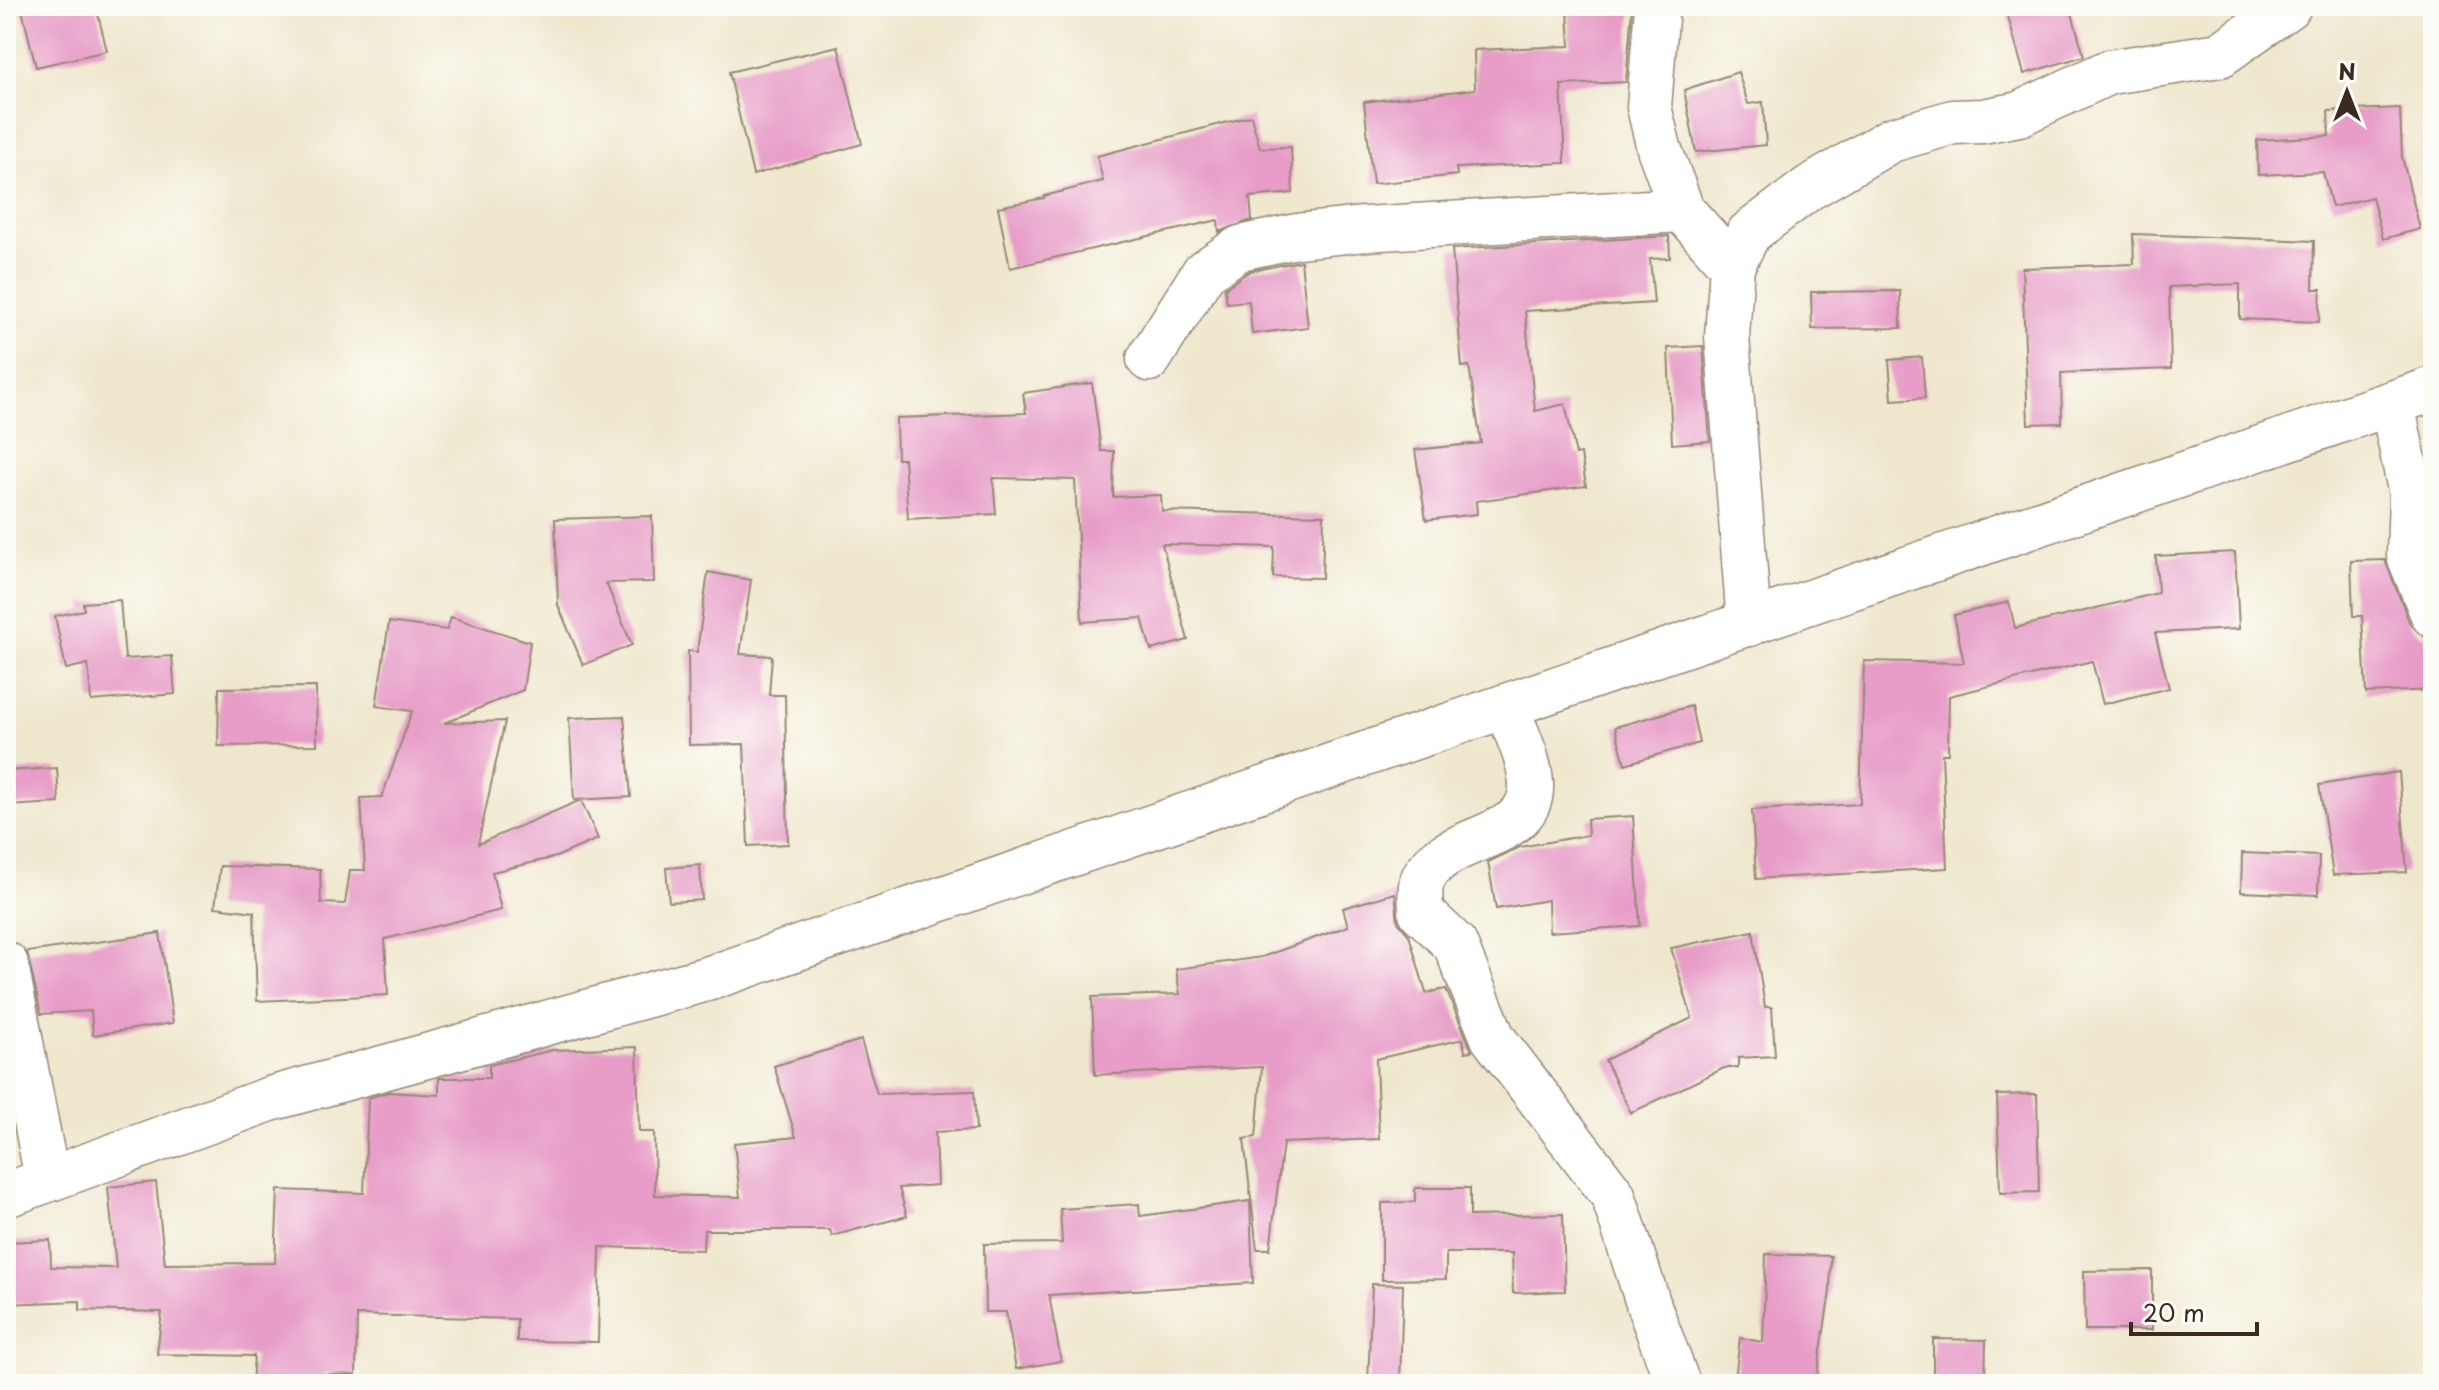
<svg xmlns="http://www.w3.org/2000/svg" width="2439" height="1390" font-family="'Playpen Sans',sans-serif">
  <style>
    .building { fill: #e79dc8 }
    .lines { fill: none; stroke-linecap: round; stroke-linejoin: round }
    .minor-casing { stroke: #958876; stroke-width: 47 }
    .tertiary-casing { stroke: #958876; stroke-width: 47 }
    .minor { stroke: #fff; stroke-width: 44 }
    .tertiary { stroke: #fff; stroke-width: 44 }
  </style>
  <rect width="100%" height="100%" fill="#fdfcf7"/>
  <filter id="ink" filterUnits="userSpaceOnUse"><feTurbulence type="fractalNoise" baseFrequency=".0125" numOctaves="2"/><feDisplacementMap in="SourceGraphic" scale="16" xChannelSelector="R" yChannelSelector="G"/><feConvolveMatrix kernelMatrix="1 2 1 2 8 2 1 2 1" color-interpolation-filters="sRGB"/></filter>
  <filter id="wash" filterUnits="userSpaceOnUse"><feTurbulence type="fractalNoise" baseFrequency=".006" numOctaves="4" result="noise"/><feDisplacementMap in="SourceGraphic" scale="32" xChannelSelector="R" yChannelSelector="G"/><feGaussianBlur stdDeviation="1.8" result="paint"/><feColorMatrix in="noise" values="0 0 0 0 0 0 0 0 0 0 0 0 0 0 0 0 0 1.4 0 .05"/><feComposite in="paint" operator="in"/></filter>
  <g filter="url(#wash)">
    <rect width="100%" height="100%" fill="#efe7cd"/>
    <g id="blocks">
      <!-- building -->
      <path class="building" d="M 21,6 L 96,6 L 107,51 L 36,67 Z
        M 2005,6 L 2070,6 L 2084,56 L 2024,74 Z
        M 1632,8 L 1626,82 L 1561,85 L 1565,163 L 1456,168 L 1457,175 L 1373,184 L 1364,102 L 1475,89 L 1474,50 L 1570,46 L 1568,11 Z
        M 838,46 L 862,144 L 753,175 L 729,72 Z
        M 1738,72 L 1748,104 L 1763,102 L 1766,145 L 1696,152 L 1684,90 Z
        M 2400,108 L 2402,157 L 2420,229 L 2383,239 L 2372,197 L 2332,207 L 2323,172 L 2258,175 L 2257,140 L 2329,136 L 2328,111 Z
        M 1251,116 L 1260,148 L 1291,147 L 1293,193 L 1250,197 L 1252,220 L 1219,232 L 1218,220 L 1010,268 L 998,207 L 1044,198 L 1044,196 L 1103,181 L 1097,156 Z
        M 2133,234 L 2314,241 L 2313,289 L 2321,289 L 2319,322 L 2240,319 L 2240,284 L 2169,287 L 2171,369 L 2061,373 L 2062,423 L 2028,424 L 2022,268 L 2134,264 Z
        M 1669,236 L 1670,258 L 1650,259 L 1654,303 L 1525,311 L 1535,411 L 1565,404 L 1576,455 L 1581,454 L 1586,486 L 1476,501 L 1477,514 L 1426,520 L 1415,450 L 1481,443 L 1469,366 L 1462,367 L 1452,249 Z
        M 1301,261 L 1308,327 L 1252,334 L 1249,301 L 1227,303 L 1225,288 L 1250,271 Z
        M 1900,291 L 1901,328 L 1812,329 L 1811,292 Z
        M 1703,346 L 1710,441 L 1672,444 L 1668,348 Z
        M 1922,357 L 1925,398 L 1892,400 L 1889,360 Z
        M 1092,383 L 1101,451 L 1114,451 L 1113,497 L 1161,495 L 1162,511 L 1324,515 L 1322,578 L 1273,577 L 1274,547 L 1162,544 L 1188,640 L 1151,650 L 1142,618 L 1082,622 L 1075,480 L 993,478 L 996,514 L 908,519 L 904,459 L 897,459 L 896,418 L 1026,413 L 1023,393 Z
        M 652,516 L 654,582 L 606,583 L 632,645 L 583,665 L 558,605 L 555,519 Z
        M 2235,552 L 2239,629 L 2155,633 L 2169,688 L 2103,704 L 2092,661 L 1949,696 L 1948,754 L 1942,754 L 1947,868 L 1756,879 L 1752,810 L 1860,804 L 1864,661 L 1964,663 L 1954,615 L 2009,602 L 2015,628 L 2158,593 L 2156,556 Z
        M 2385,560 L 2410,624 L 2426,638 L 2426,646 L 2432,645 L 2433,690 L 2366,693 L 2362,616 L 2353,616 L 2351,561 Z
        M 708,572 L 751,580 L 740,654 L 772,656 L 769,695 L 785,695 L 788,844 L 748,846 L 744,744 L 689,745 L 688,651 L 697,652 Z
        M 120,600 L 125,659 L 172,656 L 175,694 L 91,701 L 88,664 L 66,669 L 55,616 L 84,610 L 83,603 Z
        M 451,617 L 530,642 L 523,690 L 444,723 L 505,721 L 478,844 L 581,800 L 598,839 L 556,857 L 492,872 L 501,910 L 385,939 L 388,995 L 257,1001 L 254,912 L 215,907 L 220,866 L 320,869 L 321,903 L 345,904 L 350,870 L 365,870 L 361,798 L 382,797 L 412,711 L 376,706 L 389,622 L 447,630 Z
        M 316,687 L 317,745 L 218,746 L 219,688 Z
        M 1691,706 L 1699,743 L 1625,764 L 1615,727 Z
        M 624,716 L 631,797 L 574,800 L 569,718 Z
        M 57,768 L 59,803 L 6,806 L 6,771 Z
        M 2399,772 L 2407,872 L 2333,875 L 2319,785 Z
        M 1633,816 L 1640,926 L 1549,932 L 1548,900 L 1496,909 L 1488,862 L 1520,847 L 1588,835 L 1587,819 Z
        M 2242,853 L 2319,856 L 2318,895 L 2241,892 Z
        M 700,865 L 702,900 L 669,902 L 666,868 Z
        M 1395,893 L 1398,922 L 1409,935 L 1426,993 L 1446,989 L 1472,1051 L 1465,1052 L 1463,1039 L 1376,1059 L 1379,1139 L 1283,1143 L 1270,1249 L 1257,1249 L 1244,1139 L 1256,1137 L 1262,1067 L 1095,1075 L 1092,997 L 1180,994 L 1176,969 L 1262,957 L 1348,926 L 1343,908 Z
        M 1753,931 L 1765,1007 L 1772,1007 L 1775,1056 L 1738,1058 L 1738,1068 L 1724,1068 L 1631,1113 L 1605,1060 L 1692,1018 L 1671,948 Z
        M 160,933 L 173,1023 L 93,1035 L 91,1011 L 41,1014 L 27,952 Z
        M 861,1040 L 877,1094 L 974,1091 L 976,1130 L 935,1132 L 937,1185 L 899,1188 L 907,1216 L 832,1236 L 830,1230 L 704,1230 L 703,1250 L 600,1247 L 598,1342 L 517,1341 L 517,1319 L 357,1315 L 356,1375 L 323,1374 L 322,1384 L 252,1384 L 254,1356 L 157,1354 L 162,1312 L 80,1310 L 80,1301 L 6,1304 L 6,1242 L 50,1240 L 51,1267 L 116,1268 L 108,1187 L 156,1182 L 165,1264 L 275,1263 L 278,1190 L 364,1193 L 368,1098 L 388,1092 L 439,1095 L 439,1078 L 489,1078 L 489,1065 L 553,1050 L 637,1047 L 639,1132 L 654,1132 L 655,1195 L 740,1197 L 734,1143 L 796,1137 L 774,1066 Z
        M 2037,1094 L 2039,1192 L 2000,1193 L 1997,1095 Z
        M 1415,1188 L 1470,1188 L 1470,1216 L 1563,1214 L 1565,1291 L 1513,1293 L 1512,1253 L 1446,1253 L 1446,1279 L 1382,1280 L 1382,1203 L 1415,1202 Z
        M 1250,1201 L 1253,1283 L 1049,1295 L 1061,1361 L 1016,1369 L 1006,1312 L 985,1312 L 984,1244 L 1062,1243 L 1060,1209 L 1139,1204 L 1140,1216 Z
        M 1766,1254 L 1831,1256 L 1830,1291 L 1816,1384 L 1769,1384 L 1735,1379 L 1740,1338 L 1763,1342 Z
        M 2152,1270 L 2152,1330 L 2085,1330 L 2084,1271 Z
        M 1372,1284 L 1403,1285 L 1400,1384 L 1368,1384 Z
        M 1933,1339 L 1986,1340 L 1985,1384 L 1933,1384 Z"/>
    </g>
  </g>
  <g filter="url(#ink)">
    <use href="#blocks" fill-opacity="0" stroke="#958876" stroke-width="2"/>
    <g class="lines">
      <defs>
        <path id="minor" d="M 1657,6 L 1649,107 L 1659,148 L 1682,210 L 1732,266
          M 1149,359 L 1204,272 L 1240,248 L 1297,236 L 1365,229 L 1682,210
          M 2392,404 L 2411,494 L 2409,556 L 2433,615
          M 1749,624 L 1727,336 L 1732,266 L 1749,233 L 1809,188 L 1891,140 L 1953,122 L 1983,121 L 2019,114 L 2109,72 L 2220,55 L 2289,6
          M 1507,707 C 1515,731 1530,759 1531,784 C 1534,844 1441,832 1422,881 C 1419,890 1421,903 1421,912 L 1455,944 L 1493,1038 L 1613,1195 L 1650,1309 L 1678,1384
          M 6,964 L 47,1179"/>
        <path id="tertiary" d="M 6,1195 L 270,1099 L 710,978 L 2433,389"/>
      </defs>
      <!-- minor casing -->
      <use href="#minor" class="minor-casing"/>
      <!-- tertiary casing -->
      <use href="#tertiary" class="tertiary-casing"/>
      <!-- minor -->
      <use href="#minor" class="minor"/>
      <!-- tertiary -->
      <use href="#tertiary" class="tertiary"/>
    </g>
  </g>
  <!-- margin -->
  <rect width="2439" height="1390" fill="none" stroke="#fdfcf7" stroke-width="32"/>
  <!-- north arrow -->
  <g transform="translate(2347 92)" stroke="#fdfcf7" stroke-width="6" paint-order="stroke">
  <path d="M0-6L14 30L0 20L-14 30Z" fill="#3b2a1e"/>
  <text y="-12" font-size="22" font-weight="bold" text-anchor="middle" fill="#3b2a1e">N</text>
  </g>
  <!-- scale -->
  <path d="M2131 1322v12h126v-12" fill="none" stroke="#3b2a1e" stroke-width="4"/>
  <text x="2143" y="1322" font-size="24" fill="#3b2a1e" stroke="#fdfcf7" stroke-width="6" paint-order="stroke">20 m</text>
</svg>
